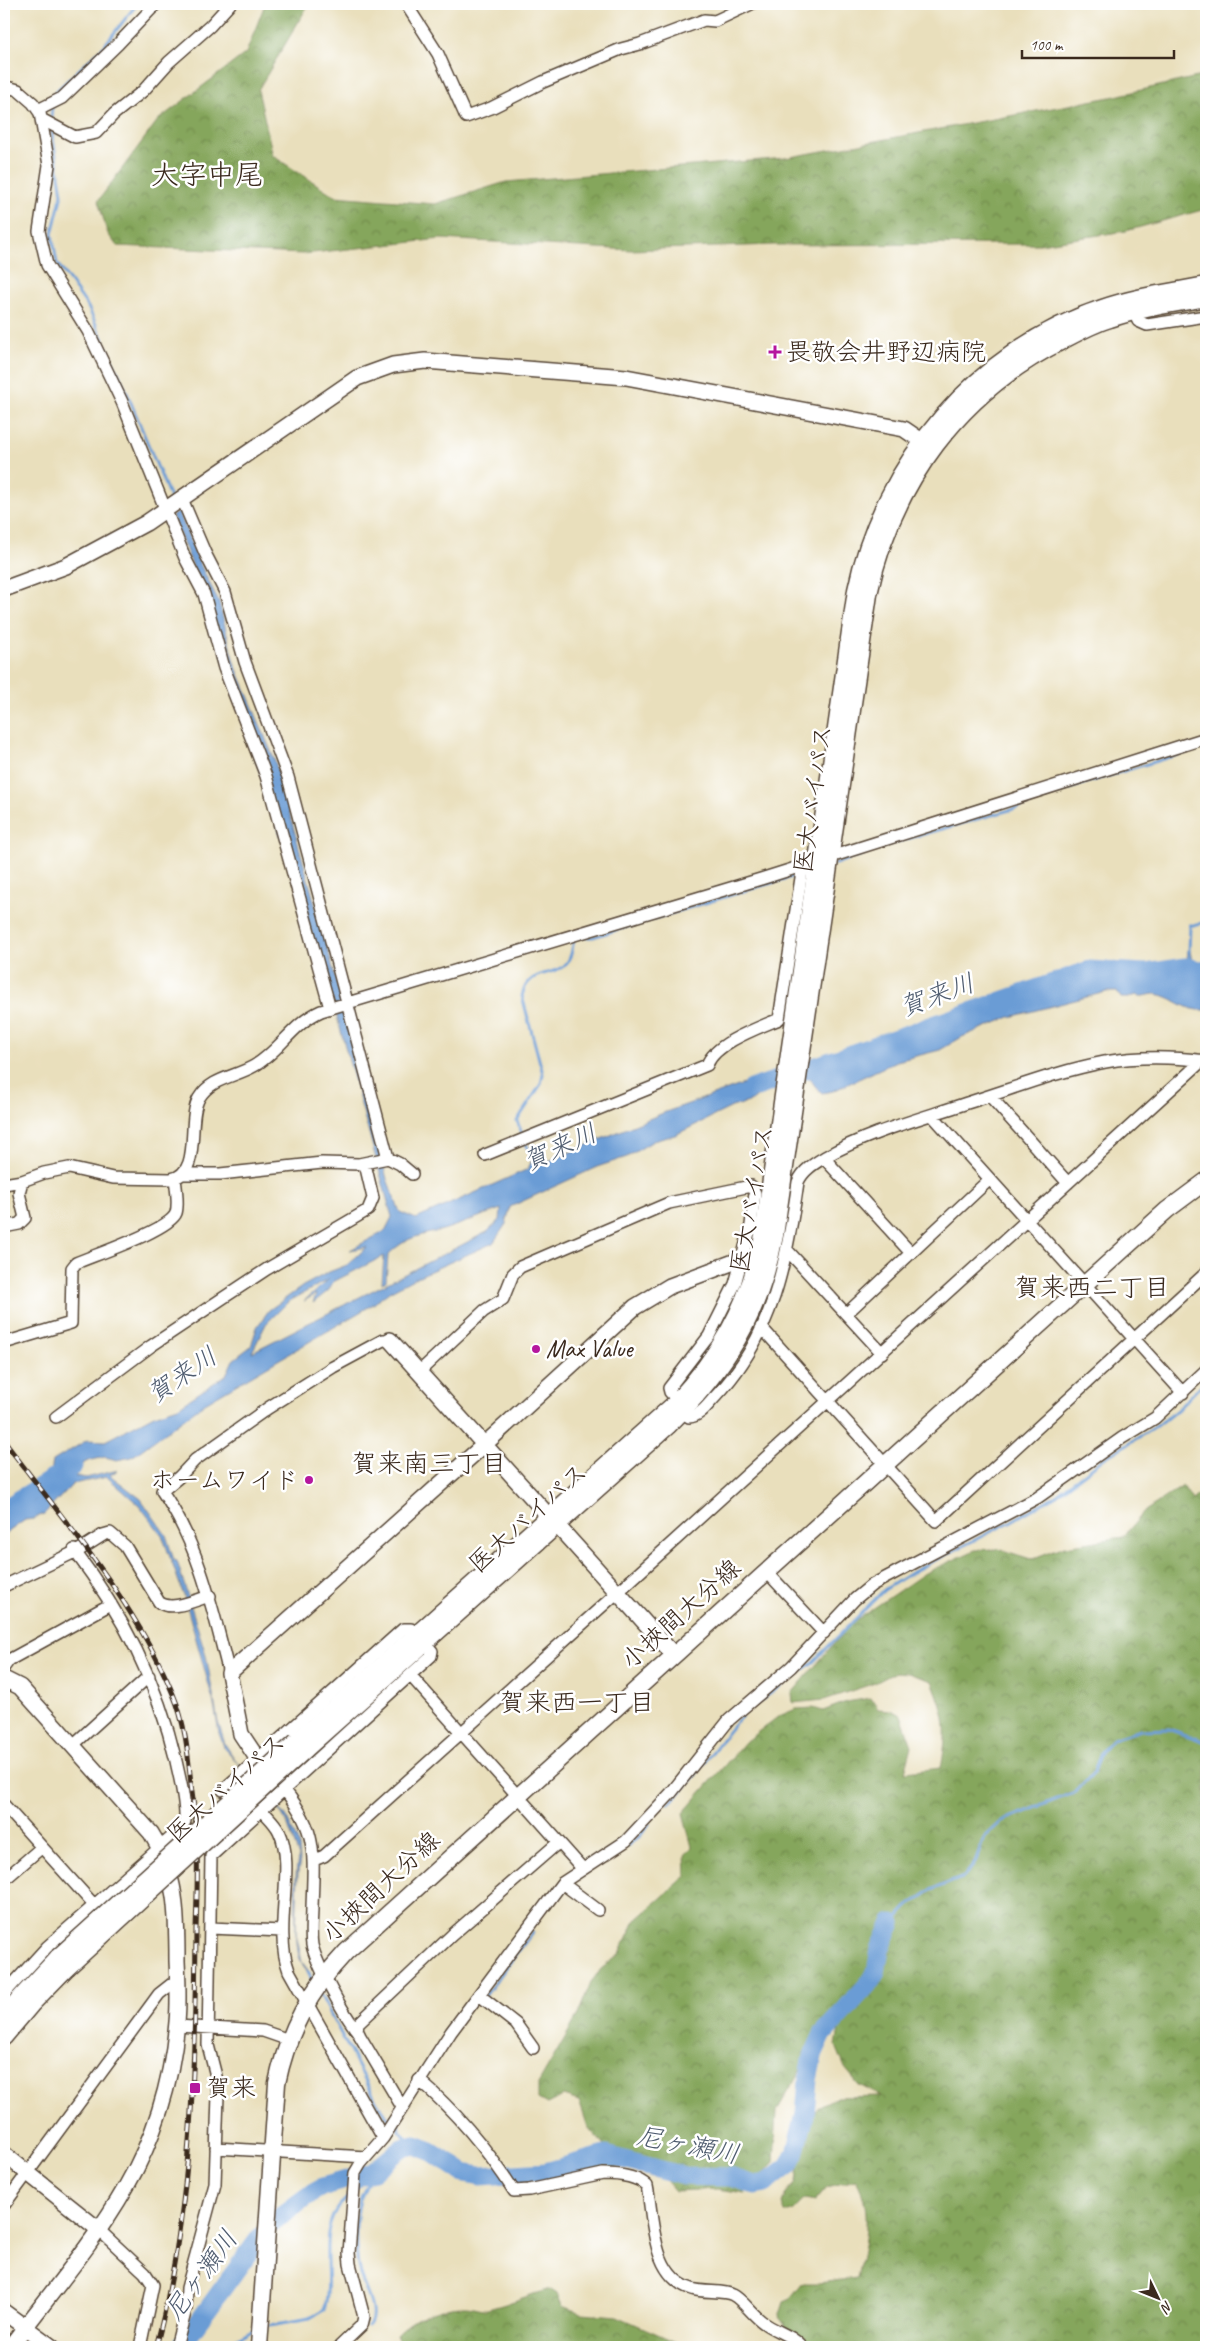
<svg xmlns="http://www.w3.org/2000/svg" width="1210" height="2351" font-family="Caveat,'Klee One',sans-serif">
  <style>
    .forest { fill: url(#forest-crowns); stroke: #60683c }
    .water { fill: #6a9cd5; stroke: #52637a; fill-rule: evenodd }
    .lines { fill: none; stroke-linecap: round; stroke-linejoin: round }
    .stream { stroke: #6a9cd5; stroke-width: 3 }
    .river { stroke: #6a9cd5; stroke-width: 19 }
    .minor-casing { stroke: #554536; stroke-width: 14 }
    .tertiary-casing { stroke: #554536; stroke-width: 18 }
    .secondary-casing { stroke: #554536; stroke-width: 19 }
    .minor { stroke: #fff; stroke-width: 11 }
    .tertiary { stroke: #fff; stroke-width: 15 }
    .secondary { stroke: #fff; stroke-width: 16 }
    .rail-casing { stroke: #3b2a1e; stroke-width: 5 }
    .rail { stroke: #fff; stroke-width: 3; stroke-dasharray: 9; stroke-linecap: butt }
    .secondary-bridge-casing { stroke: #554536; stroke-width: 19; stroke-linecap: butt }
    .secondary-bridge { stroke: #fff; stroke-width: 16 }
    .poi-dot { fill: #b5179e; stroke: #fff; stroke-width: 2 }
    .labels { text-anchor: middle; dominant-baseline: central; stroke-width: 5; stroke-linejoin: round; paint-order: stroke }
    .poi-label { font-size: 25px; fill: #3b2a1e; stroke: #fff; text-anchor: start }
    .street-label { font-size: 25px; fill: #3b2a1e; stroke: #fff }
    .water-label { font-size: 26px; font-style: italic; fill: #505d70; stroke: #fff }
    .neighbourhood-label { font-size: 26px; fill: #3b2a1e; stroke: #fff }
    .quarter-label { font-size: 28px; fill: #3b2a1e; stroke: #fff }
  </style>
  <defs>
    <pattern id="forest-crowns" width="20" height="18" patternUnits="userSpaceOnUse" patternTransform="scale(1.25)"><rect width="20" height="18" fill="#85a65b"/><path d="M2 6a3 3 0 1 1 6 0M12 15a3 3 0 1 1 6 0" fill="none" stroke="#6e874b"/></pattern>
  </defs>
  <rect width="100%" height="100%" fill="#fff"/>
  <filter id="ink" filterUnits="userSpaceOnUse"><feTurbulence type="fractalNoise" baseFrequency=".02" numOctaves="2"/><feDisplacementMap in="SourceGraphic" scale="10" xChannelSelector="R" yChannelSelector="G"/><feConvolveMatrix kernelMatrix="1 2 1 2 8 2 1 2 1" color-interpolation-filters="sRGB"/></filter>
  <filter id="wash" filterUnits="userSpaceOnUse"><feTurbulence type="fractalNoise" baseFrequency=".0096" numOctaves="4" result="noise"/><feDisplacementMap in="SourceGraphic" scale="20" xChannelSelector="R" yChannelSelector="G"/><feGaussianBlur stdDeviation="1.12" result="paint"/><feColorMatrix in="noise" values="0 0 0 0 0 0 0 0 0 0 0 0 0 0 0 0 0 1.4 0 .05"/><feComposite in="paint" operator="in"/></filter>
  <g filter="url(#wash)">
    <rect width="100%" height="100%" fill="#e9dfbc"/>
    <!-- forest -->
    <path class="forest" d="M 265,4 L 309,4 L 258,90 L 273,156 L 335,196 L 435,204 L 506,182 L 785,158 L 1111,97 L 1206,75 L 1206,209 L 1126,231 L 1040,244 L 773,245 L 631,250 L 441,239 L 303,254 L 117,246 L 108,234 L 98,201 L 158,120 L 246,53 Z
      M 1183,1486 L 1192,1500 L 1206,1488 L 1206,2347 L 814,2347 L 788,2329 L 779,2317 L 784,2301 L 791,2298 L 803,2283 L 819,2283 L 857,2278 C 864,2246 874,2210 856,2180 L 827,2187 L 815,2201 L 805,2199 L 793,2211 L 785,2213 L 782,2204 L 786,2193 L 796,2182 L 800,2150 L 807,2120 L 819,2106 L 837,2097 L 881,2096 L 859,2085 L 845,2068 L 836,2046 L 840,2023 L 827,2035 L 803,2065 L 777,2111 L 774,2162 L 745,2193 L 718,2189 L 675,2191 L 650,2162 L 594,2172 L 583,2170 L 588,2161 L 604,2146 L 588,2127 L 579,2101 L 563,2096 L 547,2104 L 538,2099 L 538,2084 L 577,2017 L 591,1982 L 601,1969 L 619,1955 L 635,1921 L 686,1876 L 685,1855 L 692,1847 L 683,1813 L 746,1741 L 779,1716 L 796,1709 L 813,1708 L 823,1711 L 846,1702 L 871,1698 L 878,1709 L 890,1710 L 901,1715 L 912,1746 L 905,1772 L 941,1768 C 948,1729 947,1718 932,1681 L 908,1673 L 896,1672 L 875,1683 L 824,1700 L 793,1703 L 792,1693 L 849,1626 L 862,1616 L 925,1573 L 975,1550 L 999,1549 L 1031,1559 L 1065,1546 L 1123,1537 L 1145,1511 Z
      M 551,2289 L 557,2293 L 562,2306 L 581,2313 L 617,2316 L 687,2347 L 457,2347 L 448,2335 L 438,2343 L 416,2344 L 399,2342 L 396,2335 C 413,2317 440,2306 465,2306 C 473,2306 481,2310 488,2309 C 510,2304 529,2294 551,2289 Z"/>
    <!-- water -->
    <path class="water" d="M 179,512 L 199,562 L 219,602 L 234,662 L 275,761 L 331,961 L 387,1179 L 400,1212 L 416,1219 L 528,1169 L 532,1160 L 537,1166 L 663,1113 L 777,1072 L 775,1087 L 767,1089 L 752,1101 L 732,1107 L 675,1135 L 653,1141 L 627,1157 L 597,1167 L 510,1207 L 506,1224 L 493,1243 L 415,1278 L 389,1292 L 372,1305 L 205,1403 L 132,1457 L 117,1460 L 105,1457 L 88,1461 L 77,1467 L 75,1476 L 86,1478 L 118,1470 L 110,1475 L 111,1476 L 141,1499 L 166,1535 L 174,1560 L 177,1561 L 206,1655 L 218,1722 L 225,1744 L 234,1758 L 286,1816 L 299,1845 L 300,1860 L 298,1872 L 296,1933 L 302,1962 L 311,1974 L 309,1976 C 305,1967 299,1961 298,1951 C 295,1934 294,1864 299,1857 L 287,1823 L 282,1814 L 224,1747 L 219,1733 L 213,1700 L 184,1596 L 162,1535 L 139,1505 L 107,1477 L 73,1484 L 44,1514 L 33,1519 L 25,1520 L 4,1535 L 4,1504 L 22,1506 L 34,1501 L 52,1486 L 51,1473 L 53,1461 L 87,1440 L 105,1441 L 154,1415 L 178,1407 L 226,1375 L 233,1360 L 251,1346 L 257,1327 L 269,1310 L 303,1286 L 329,1272 L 347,1265 L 367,1247 L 350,1250 L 385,1231 L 392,1217 L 326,977 L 194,569 L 172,516 ZM 501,1209 L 500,1220 L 487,1232 L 252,1352 L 266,1324 L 288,1302 L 329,1279 L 304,1301 L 316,1294 L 313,1303 L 328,1291 L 333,1282 L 384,1256 L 382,1283 L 386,1281 L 388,1255 C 411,1232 424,1237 452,1227 C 468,1222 484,1214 501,1209 Z
      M 1188,949 L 1190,950 L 1194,974 L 1206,976 L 1206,1010 C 1184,1012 1174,996 1156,994 C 1148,994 1144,998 1136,995 L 1129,998 L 1121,998 L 1117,992 L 1106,992 L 1010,1017 L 962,1037 L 940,1050 L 897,1061 L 833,1091 L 822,1093 C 812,1084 808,1078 811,1065 L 896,1040 L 898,1043 L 906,1040 L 993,1006 L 1111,968 L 1126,967 L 1148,975 L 1186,973 Z"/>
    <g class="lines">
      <!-- stream -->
      <path class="stream" d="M 53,100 L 55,92 L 103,47 L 137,4
        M 51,120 L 52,106
        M 51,126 L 62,194 L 52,234 L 57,263 L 88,307 L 125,388 L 171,500
        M 835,864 L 896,842 L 1017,808 L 1085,783 L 1206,746
        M 584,937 L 593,937 L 798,875
        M 1189,952 L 1190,925 L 1198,925 L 1206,920
        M 534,1163 L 517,1121 L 541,1084 L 543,1074 L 522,996 C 528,968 553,977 565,965 C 572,958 572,948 574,939
        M 753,1706 L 813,1662 L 884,1590 L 914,1571 L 1010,1522 L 1055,1496 L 1103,1459 L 1157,1426 L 1177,1410 L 1206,1380
        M 668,1804 C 697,1779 715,1744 741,1717
        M 627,1846 L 640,1836 L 649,1824
        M 892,1923 L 907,1907 L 931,1890 L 964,1877 L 975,1863 L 984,1838 L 1002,1821 L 1075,1792 L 1094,1772 L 1101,1752 L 1113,1739 L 1141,1730 L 1169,1729 L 1206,1742
        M 308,1972 L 314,1984
        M 320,1994 L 379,2106 L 390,2121
        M 485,1996 L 532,1933
        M 398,2123 L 399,2131 L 415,2145
        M 357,2188 L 373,2172
        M 270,2325 L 310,2318 L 324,2310 C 334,2278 318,2239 336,2210 C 339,2205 345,2200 350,2196
        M 368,2326 C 380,2315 364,2288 360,2275 C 355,2253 354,2222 360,2200 C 363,2192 368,2183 371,2175
        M 230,2342 L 254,2329"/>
      <!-- river -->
      <path class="river" d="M 751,1089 L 1090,970 L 1146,973 L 1186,967 L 1206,971
        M 4,1509 L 73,1466
        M 273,2222 L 313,2192 L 322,2187 L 373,2172 L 402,2148 L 415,2145 L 431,2151 L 464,2173 L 481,2176 L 546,2172 L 605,2155 L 684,2176 L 730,2177 L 755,2185 L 766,2183 L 788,2166 L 795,2154 L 805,2114 L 808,2080 L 813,2056 L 823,2034 L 871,1981 L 876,1972 L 880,1949 L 892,1923
        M 183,2343 L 260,2237"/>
    </g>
  </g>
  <g filter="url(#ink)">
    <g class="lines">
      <defs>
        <path id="minor" d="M 406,4 L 438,54 L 466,117 L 491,108 L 543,82 L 621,49 L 640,44 L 704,20 L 715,21 L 751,4
          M 4,89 L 11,88 L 18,90 L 33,103 L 40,113 L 49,165 L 39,231 L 47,265 L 88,331 L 122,402 L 185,558 L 204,594 L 224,668 L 266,776 L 330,1008
          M 38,110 L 62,98 L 118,44 L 156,4
          M 43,120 L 75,137 L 96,133 L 114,114 L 143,91 L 169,62 L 210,26 L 230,4
          M 1134,312 L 1138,321 L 1147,325 L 1206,316
          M 182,499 L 205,553 L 225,592 L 245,662 L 288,777 L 388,1158
          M 990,1096 L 1068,1183
          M 932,1115 L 1183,1393
          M 485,1155 L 707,1065 C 715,1043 758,1028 779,1019 L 803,865
          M 824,1158 L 911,1253
          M 183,1174 L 220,1174 L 322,1163 L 359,1164 L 388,1158 L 400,1164 L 412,1174
          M 4,1184 L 22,1181
          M 4,1227 L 19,1224 L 25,1218 L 19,1193 L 22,1181 L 44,1173 L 69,1168 L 113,1178 L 171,1179 C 203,1173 186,1121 199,1098 C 211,1078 235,1077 254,1066 C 279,1052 292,1024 321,1011 L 764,878 L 1206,738
          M 788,1251 L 882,1353
          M 846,1314 L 990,1179
          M 761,1327 L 936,1521 L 1206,1273
          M 4,1343 L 71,1323 L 72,1268 L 76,1263 C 94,1255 170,1230 176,1213 C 179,1203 176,1188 175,1178
          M 419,1372 L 484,1311 L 503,1299 L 513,1274 L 520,1267 L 669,1203 L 751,1186 L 755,1193 L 751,1225 L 735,1284 L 709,1336 L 669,1388 L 670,1392 L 678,1400
          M 682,1412 L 689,1417 C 701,1416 708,1404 716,1396 C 773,1337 787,1260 798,1182 C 803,1170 815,1163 825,1157 C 869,1132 920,1119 967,1103 C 1012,1089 1058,1071 1105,1062 C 1138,1056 1172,1057 1206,1061
          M 56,1417 L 151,1346 L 223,1298 L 267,1269 L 368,1210 L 373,1198 L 365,1164
          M 766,1571 L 824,1633
          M 4,1586 L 81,1549 L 103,1535 L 110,1533 L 125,1546 L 159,1602 C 171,1612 195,1600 210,1596
          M 4,1667 L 9,1660 L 111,1604
          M 229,1673 C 213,1610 199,1545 162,1491 L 179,1477 L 195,1460 L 268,1408 L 333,1367 L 383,1340 L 390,1340
          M 410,1675 L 582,1868
          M 73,1745 L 149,1676
          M 279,1783 C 318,1829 314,1850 312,1907 C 312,1919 310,1932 312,1945 C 317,1966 344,2015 358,2032
          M 4,1805 L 94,1905
          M 262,1810 C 268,1817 275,1823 279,1831 C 297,1868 272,1926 289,1971 L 383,2138
          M 314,1860 L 324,1856 L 618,1592 L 1203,1060
          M 4,1880 L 42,1847
          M 562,1883 L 598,1910
          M 210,1928 L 282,1931
          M 4,1994 L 47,1947 L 182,1828 L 185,1821 C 186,1801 180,1780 176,1761 C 157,1681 123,1615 74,1550
          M 479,1995 L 516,2024 L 533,2048
          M 177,2026 L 263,2031 L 289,2040
          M 419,2080 C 456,2112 488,2150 514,2191 L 529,2190 L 603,2174 C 617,2174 637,2176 647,2186 C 654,2220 651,2276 692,2289 C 704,2293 724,2290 733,2295 C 743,2300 753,2316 764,2323 C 776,2332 792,2335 802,2347
          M 402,2107 L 360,2036 L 357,2030 L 358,2024 L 452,1935 L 559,1842
          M 216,2148 L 366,2157
          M 4,2205 L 159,1994 L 178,1979
          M 98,2229 L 145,2273 L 153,2285 L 140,2347
          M 176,2347 L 186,2309 L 187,2288 L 215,2184 L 218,2095 L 216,2076 L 208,2045 L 211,1856 L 431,1656 L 432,1651 L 411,1629 L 403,1629 L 223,1790
          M 339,2347 L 362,2325 L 364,2317 L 350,2264 L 349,2253 L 355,2173 L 361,2163 L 383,2138 L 451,2032 L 562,1883 L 626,1841 L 671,1793 L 729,1720 L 791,1667 L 855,1599 L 872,1585 L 1037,1498 L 1122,1438 L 1155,1418 L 1206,1370"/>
        <path id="tertiary" d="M 4,589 L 66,566 L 146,523 L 357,378 L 393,365 L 425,361 L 626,377 L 904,429 L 932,448
          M 390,1340 L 674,1655
          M 4,1679 L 20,1687 L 151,1833 C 177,1874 177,1914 177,1961 C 178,1981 179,2002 177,2022 C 172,2079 155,2137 126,2187 C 94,2243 49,2295 10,2347
          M 257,1758 L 241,1734 L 229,1673 L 485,1444 L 635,1307 L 670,1286 L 742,1259
          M 4,2154 L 98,2229
          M 4,2312 L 52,2347"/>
        <path id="secondary" d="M 297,1741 L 674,1404 C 720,1355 747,1307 762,1241 L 856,590 C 882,463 978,349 1102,308 C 1136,296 1172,292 1206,285
          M 305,1750 L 668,1426 C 726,1368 760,1316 775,1235 L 869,594 C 892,483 960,392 1062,341 C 1077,333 1093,324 1110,319 C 1141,308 1174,304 1206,298
          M 4,2015 L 58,1957
          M 4,2037 L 31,2005 L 67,1968
          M 259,2347 L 277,2083 C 288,2031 310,1990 346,1952 L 1085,1284 L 1167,1210 L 1206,1181"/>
      </defs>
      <!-- minor casing -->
      <use href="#minor" class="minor-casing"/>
      <!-- tertiary casing -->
      <use href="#tertiary" class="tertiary-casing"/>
      <!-- secondary casing -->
      <use href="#secondary" class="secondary-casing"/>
      <!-- minor -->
      <use href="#minor" class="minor"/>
      <!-- tertiary -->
      <use href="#tertiary" class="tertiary"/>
      <!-- secondary -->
      <use href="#secondary" class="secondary"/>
      <defs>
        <path id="rail" d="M 4,1441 C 64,1521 134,1600 173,1694 C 185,1722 188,1753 191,1784 C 193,1803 197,1822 197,1842 C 198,1870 197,1900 196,1929 C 195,2069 192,2211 156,2347"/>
      </defs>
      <!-- rail casing -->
      <use href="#rail" class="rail-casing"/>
      <!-- rail -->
      <use href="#rail" class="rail"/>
      <defs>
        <path id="secondary-bridge" d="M 58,1957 L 297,1741
          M 67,1968 L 305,1750"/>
      </defs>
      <!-- secondary-bridge casing -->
      <use href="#secondary-bridge" class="secondary-bridge-casing"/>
      <!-- secondary-bridge -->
      <use href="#secondary-bridge" class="secondary-bridge"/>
    </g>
  </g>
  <!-- markers -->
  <g class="poi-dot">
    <path d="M772.5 344.5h5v5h5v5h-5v5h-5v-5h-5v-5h5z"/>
    <circle cx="536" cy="1349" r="5"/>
    <circle cx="309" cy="1480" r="5"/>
    <rect x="189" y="2082" width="12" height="12" rx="2.5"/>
  </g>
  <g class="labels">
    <!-- poi labels -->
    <g class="poi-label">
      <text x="786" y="352">畏敬会井野辺病院</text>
      <text x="546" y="1349">Max Value</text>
      <text x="299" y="1480" text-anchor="end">ホームワイド</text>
      <text x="206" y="2088">賀来</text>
    </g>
    <!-- street labels -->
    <g class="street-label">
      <text transform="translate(813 799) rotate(-82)">医大バイパス</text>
      <text transform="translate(752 1199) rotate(-80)">医大バイパス</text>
      <text transform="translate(528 1518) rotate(-42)">医大バイパス</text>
      <text transform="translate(681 1614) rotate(-42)">小挾間大分線</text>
      <text transform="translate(226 1788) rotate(-42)">医大バイパス</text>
      <text transform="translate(381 1887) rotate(-43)">小挾間大分線</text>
    </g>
    <!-- water labels -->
    <g class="water-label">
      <text transform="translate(937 995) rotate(-20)">賀来川</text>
      <text transform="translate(560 1147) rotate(-24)">賀来川</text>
      <text transform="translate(182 1375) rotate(-34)">賀来川</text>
      <text transform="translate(688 2145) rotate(11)">尼ヶ瀬川</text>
      <text transform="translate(201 2275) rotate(-54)">尼ヶ瀬川</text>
    </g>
    <!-- neighbourhood labels -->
    <g class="neighbourhood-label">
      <text x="1092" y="1287">賀来西二丁目</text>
      <text x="429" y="1463">賀来南三丁目</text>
      <text x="577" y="1702">賀来西一丁目</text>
    </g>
    <!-- quarter labels -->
    <g class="quarter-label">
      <text x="207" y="174">大字中尾</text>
    </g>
  </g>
  <!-- margin -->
  <rect width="1210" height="2351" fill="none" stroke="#fff" stroke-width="20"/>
  <!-- north arrow -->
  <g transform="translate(1158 2298) rotate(133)" stroke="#ffffff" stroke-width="4" paint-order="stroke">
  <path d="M0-4L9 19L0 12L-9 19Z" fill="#3b2a1e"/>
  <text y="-8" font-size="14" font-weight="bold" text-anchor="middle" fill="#3b2a1e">N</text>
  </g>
  <!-- scale -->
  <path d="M1022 50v8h152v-8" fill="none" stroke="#3b2a1e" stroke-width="2.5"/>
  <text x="1030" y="50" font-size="15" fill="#3b2a1e" stroke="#ffffff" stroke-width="4" paint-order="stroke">100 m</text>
</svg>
